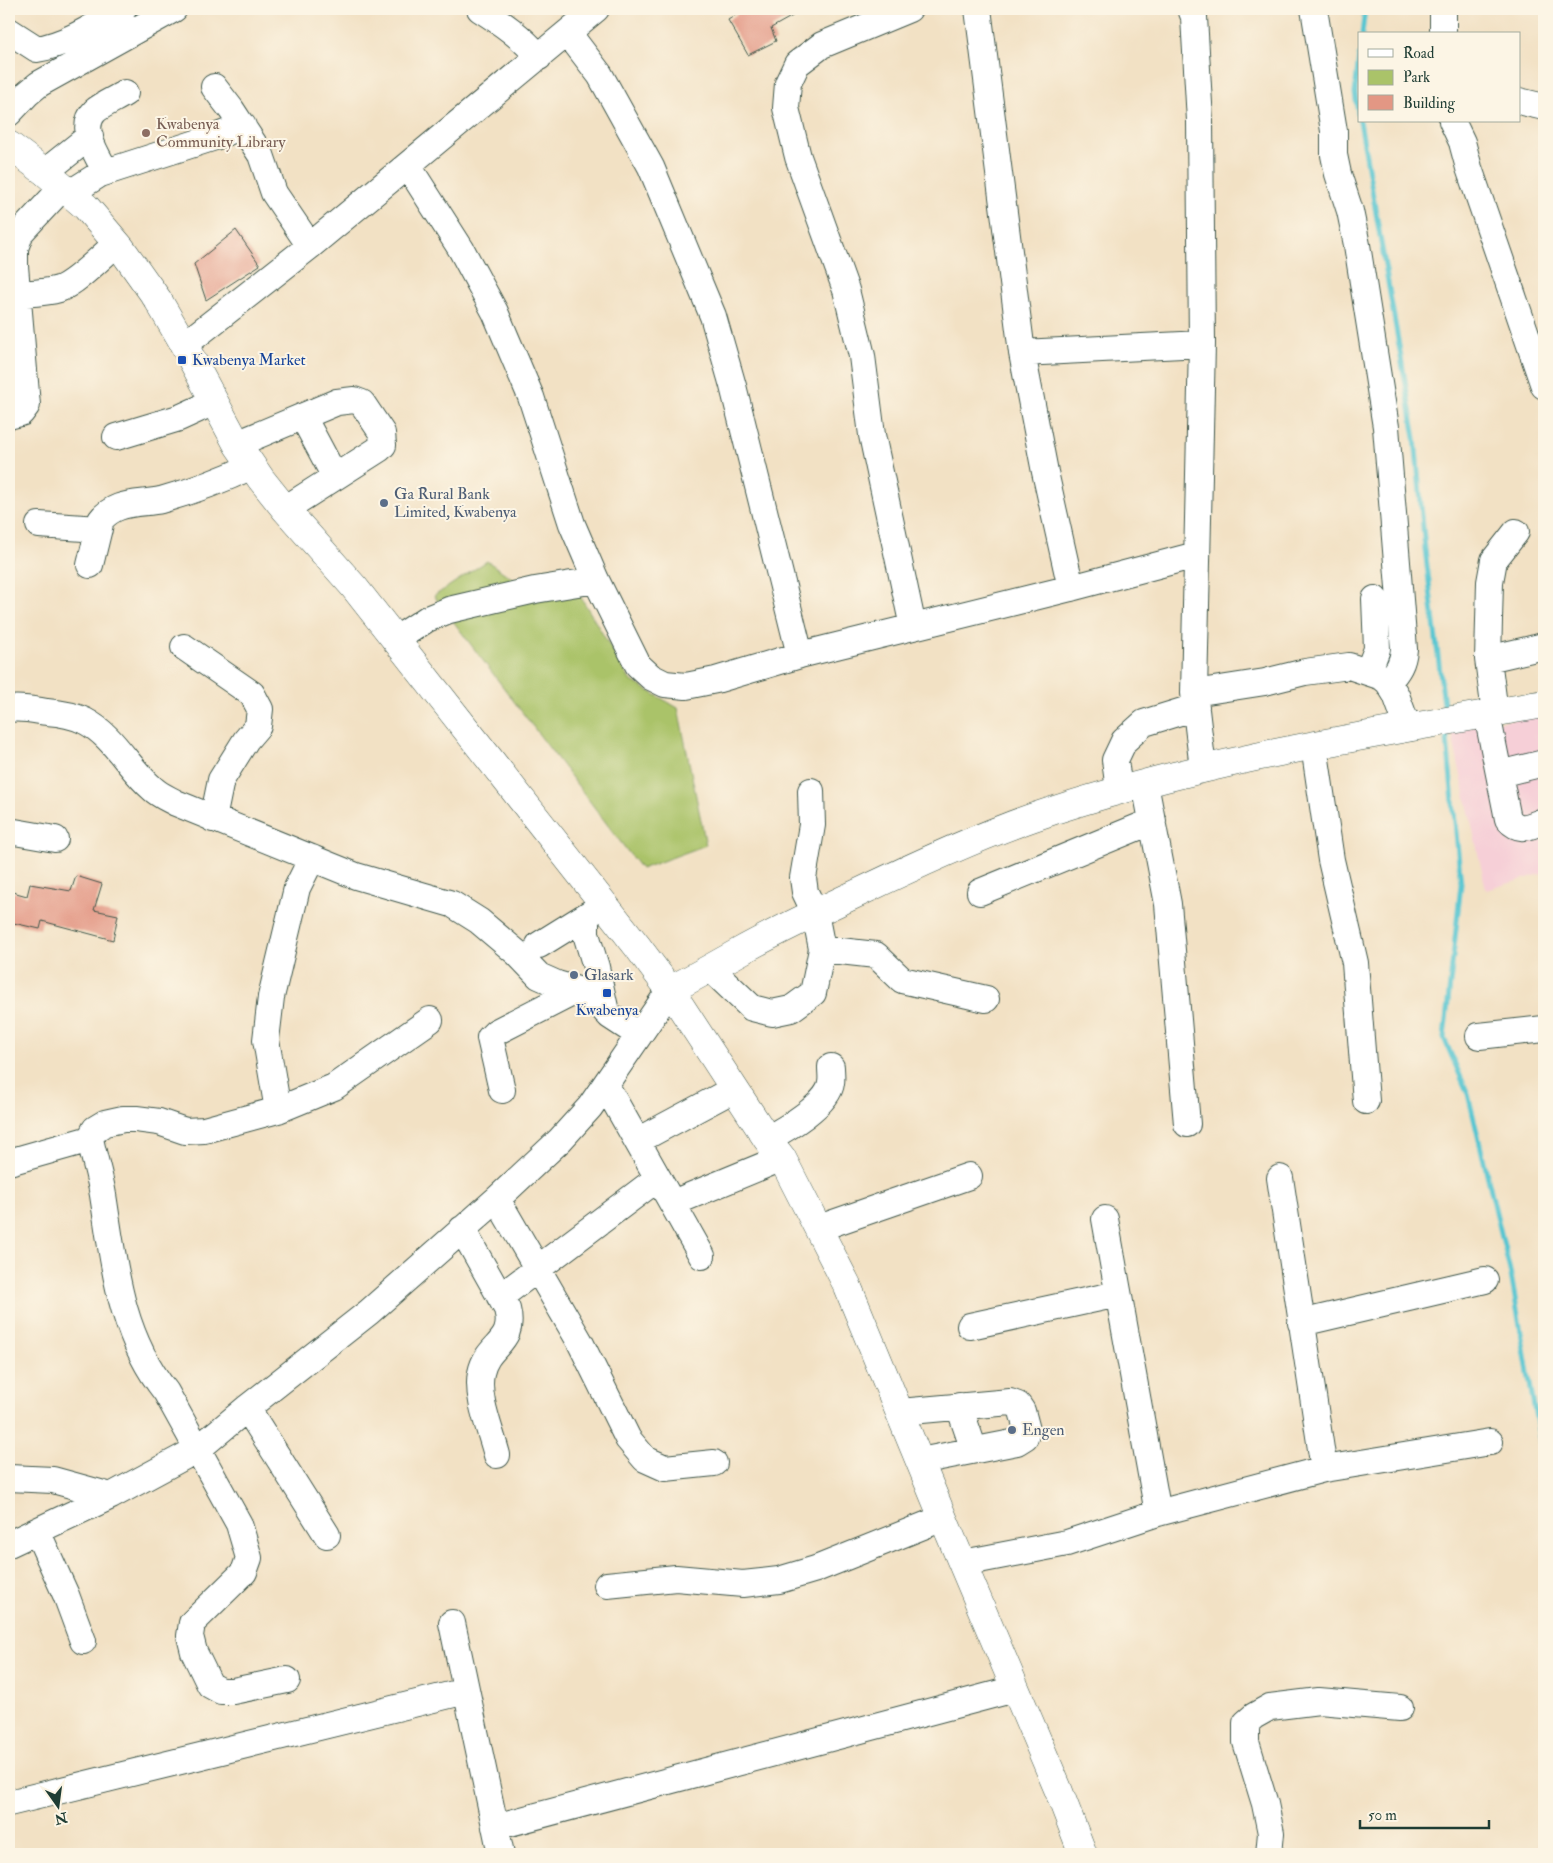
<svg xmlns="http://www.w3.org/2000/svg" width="1553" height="1863" font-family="'IM FELL Double Pica',serif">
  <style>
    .built { fill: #f6cfd7 }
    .green { fill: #aac369; stroke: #64804e }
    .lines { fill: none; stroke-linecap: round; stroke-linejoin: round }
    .stream { stroke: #59c6d1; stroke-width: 5 }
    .building { fill: #e39784 }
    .minor-casing { stroke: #3f564a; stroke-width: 28 }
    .major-casing { stroke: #3f564a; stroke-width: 29 }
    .minor { stroke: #fff; stroke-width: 26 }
    .major { stroke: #fff; stroke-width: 28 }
    .education-dot { fill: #8d6e63; stroke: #fcf5e5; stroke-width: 2 }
    .transit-dot { fill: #1a4fb4; stroke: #fcf5e5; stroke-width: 2 }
    .service-dot { fill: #5c6f8a; stroke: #fcf5e5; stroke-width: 2 }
    .labels { text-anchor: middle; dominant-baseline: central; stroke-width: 4; stroke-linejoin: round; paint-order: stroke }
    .education-label { font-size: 16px; fill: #785e54; stroke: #fcf5e5; text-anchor: start }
    .transit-label { font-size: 16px; fill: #164399; stroke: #fcf5e5; text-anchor: start }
    .service-label { font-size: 16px; fill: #4e5e75; stroke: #fcf5e5; text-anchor: start }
  </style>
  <rect width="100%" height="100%" fill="#fcf5e5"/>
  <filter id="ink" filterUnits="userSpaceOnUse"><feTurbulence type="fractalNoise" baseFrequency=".02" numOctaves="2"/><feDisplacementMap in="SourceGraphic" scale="10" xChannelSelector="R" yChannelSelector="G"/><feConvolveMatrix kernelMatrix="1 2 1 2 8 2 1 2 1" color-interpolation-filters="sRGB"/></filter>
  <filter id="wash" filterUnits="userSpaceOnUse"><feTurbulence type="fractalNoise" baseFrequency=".0096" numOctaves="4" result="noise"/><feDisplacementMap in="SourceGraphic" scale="20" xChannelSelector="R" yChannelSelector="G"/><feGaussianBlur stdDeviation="1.12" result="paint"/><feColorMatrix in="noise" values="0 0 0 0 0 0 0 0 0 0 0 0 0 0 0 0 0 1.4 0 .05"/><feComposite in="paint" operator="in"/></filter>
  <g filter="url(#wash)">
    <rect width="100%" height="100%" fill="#f2e1c4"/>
    <!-- built -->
    <path class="built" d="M 1544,714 L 1544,873 L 1486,890 L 1451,730 Z"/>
    <!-- green -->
    <path class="green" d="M 487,561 L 538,596 L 579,594 L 630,680 L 678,708 L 706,845 L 641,869 L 434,596 Z"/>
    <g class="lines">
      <!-- stream -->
      <path class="stream" d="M 1362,34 L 1365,9
        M 1359,55 L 1355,93 L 1359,119
        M 1360,121 L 1415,438 L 1425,549 L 1445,713
        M 1446,729 L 1461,884 L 1444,1038 L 1468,1094 L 1511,1275 L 1544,1464"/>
    </g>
    <g id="blocks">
      <!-- building -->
      <path class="building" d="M 745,9 L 805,9 L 771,28 L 776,41 L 748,55 L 728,20 Z
        M 236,230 L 260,265 L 206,300 L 194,264 Z
        M 76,876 L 102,884 L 94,910 L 118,915 L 113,940 L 42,921 L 40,929 L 9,922 L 9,891 L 27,896 L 30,884 L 71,891 Z"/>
    </g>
  </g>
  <g filter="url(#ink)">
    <use href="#blocks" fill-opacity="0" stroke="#3f564a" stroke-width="1"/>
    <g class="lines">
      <defs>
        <path id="minor" d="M 480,9 C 502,23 522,37 539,57
          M 909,9 L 822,45 L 797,64 L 788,83 L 786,108 L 798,157 L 846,290 L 862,356 L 872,435 L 913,627
          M 978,9 L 1022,353 L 1045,472 L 1071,588
          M 1191,9 L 1194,17 L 1200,121 L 1202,344 L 1194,693 L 1203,769
          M 1314,9 L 1334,131 L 1334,155 L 1338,174 L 1350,211 L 1357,245 L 1386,427 L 1404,649 C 1403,663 1398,671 1388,682
          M 1443,9 L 1443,34
          M 9,31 L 37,49 C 69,44 96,24 123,9
          M 568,33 L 600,75 L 651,167 L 713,316 L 733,386 L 800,655
          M 214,87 L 231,109 L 261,155 L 274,193 L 310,246
          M 1519,101 L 1544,107
          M 9,113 L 27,94 L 39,84 L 174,9
          M 1452,121 L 1462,142 L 1469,168 L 1544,386
          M 408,166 L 461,249 L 495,312 L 531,397 L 572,524 L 596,580 L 638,665 L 651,677 L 665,684 L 686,686 L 716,680 L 800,655 L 1071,588 L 1196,555
          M 45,172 L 90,136
          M 106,172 C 97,155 78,128 95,111 C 103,104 116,99 125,93
          M 70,193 L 100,174 L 215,137 L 243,126
          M 17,294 C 31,293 46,293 59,289 C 76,283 103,255 117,243
          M 184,345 L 310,246 L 596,9
          M 1022,353 L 1202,344
          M 9,416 L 21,413 L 27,405 L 15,266 L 15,248 L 21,232 L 63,187
          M 303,417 L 335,477
          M 116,437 L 179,418 L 214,402
          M 237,444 L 337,402 L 354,400 L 362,403 L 382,433 L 383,445 L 379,449 L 285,509
          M 39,525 L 99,529
          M 90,565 L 101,520 C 106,513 111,510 119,507 C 132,502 148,503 161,500 C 193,491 223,480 252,466
          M 395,640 L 427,619 L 449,610 L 535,590 L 596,580
          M 184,647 L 252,694 L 260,709 L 258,726 L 246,740 L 221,780 L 213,819
          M 1488,659 L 1544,646
          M 1368,672 L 1377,649 L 1375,599
          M 1194,693 L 1265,682 L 1305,672 L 1349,666 L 1382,677 L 1388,682 L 1396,695 L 1408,728
          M 9,709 C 22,707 34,710 47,712 C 60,713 73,715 85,721 C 114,736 128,768 153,789 C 159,795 169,799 176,803 L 356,876 L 452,904 L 479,921 L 517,953 L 539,976 L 557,984 L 578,990 L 596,1001 L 610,1016 L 639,1035
          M 1495,713 L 1488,659 L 1490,582 L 1494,560 L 1516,532
          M 1487,714 L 1508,819 C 1520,833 1529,826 1544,821
          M 1314,746 L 1331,860 L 1355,963 L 1366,1101
          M 1499,774 L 1544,763
          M 1145,784 L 1168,904 L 1187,1124
          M 1119,790 L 1115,760 L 1124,741 L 1144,723 L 1196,707
          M 9,831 L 55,839
          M 980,892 L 1153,821
          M 586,916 L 586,934 L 596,967 L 606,1012
          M 539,945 L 597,909
          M 822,949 L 876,955 L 902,980 L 986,999
          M 711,969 L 752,1008 L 772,1013 L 791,1009 L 813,993 L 822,949 L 815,913 L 805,892 L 803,878 L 812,825 L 811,791
          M 1479,1036 L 1544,1029
          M 606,1086 L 702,1256
          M 502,1090 L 490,1038 L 496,1032 L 578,990
          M 278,1110 L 266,1040 L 271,997 L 297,888 L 312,858
          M 90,1139 C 94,1158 100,1176 103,1195 C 114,1264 120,1335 166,1392 L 239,1524 L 249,1558 L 244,1572 L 192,1623 L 190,1636 L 194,1652 L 210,1685 L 221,1691 L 233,1691 L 287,1680
          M 767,1139 C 784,1130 829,1104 831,1083 C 832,1078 831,1072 831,1067
          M 637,1141 L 734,1089
          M 9,1162 L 90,1139 L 95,1129 L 105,1123 L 123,1119 L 136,1119 L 159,1122 L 185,1131 L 204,1130 L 278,1110 L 334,1087 L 430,1020
          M 1280,1178 L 1324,1469
          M 497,1199 L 580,1342 L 628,1439 L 645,1459 L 665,1468 L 714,1463
          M 673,1203 L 782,1158
          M 1105,1219 L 1158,1513
          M 819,1228 L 969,1176
          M 462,1229 L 507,1309 C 516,1344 487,1343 481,1373 C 476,1397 491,1431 497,1455
          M 500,1297 L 658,1178
          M 1301,1323 L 1485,1280
          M 970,1326 L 1118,1294
          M 959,1406 L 974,1450
          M 247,1408 L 327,1535
          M 900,1412 L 1010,1402 L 1018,1405 L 1022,1411 L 1027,1430 L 1025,1437 L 1017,1442 L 920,1461
          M 9,1478 L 53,1480 L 111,1496
          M 37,1531 L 66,1595 L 83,1641
          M 9,1544 L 111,1496 L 198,1449 L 247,1408 L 369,1312 L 497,1199 L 560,1140 L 590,1107 L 670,990
          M 963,1563 L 1067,1543 L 1158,1513 L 1324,1469 L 1490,1442
          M 607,1585 L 676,1578 L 743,1584 L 779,1580 L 816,1569 L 943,1518
          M 452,1623 L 501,1854
          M 9,1803 L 466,1691
          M 495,1827 L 1015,1689
          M 1269,1854 L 1271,1833 L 1265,1804 L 1246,1742 L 1246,1723 L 1254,1716 L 1270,1707 L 1319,1701 L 1400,1708"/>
        <path id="major" d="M 9,145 L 45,172 L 86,207 L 121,248 L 158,300 L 184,345 L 237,444 L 261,479 L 285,509 L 354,587 L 637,946 L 670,990 L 767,1139 L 782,1158 L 847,1285 L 943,1518 L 1058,1789 L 1083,1854
          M 670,990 C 693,978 716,965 739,952 C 778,930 819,911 860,892 C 916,865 972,839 1031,818 C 1196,761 1373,734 1544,704"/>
      </defs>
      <!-- minor casing -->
      <use href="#minor" class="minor-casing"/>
      <!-- major casing -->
      <use href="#major" class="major-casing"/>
      <!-- minor -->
      <use href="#minor" class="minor"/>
      <!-- major -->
      <use href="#major" class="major"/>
    </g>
  </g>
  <!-- markers -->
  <circle class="education-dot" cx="146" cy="133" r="5"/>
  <g class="transit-dot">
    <rect x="177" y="355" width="10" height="10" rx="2.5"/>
    <rect x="602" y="988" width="10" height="10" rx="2.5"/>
  </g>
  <g class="service-dot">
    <circle cx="384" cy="503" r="5"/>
    <circle cx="574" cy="975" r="5"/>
    <circle cx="1012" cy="1430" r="5"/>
  </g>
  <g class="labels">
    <!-- education labels -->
    <g class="education-label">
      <text x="156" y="124">Kwabenya<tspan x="156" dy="18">Community Library</tspan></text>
    </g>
    <!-- transit labels -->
    <g class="transit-label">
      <text x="192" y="360">Kwabenya Market</text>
      <text x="607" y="1010" text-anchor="middle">Kwabenya</text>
    </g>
    <!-- service labels -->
    <g class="service-label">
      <text x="394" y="494">Ga Rural Bank<tspan x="394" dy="18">Limited, Kwabenya</tspan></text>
      <text x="584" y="975">Glasark</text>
      <text x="1022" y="1430">Engen</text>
    </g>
  </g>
  <!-- margin -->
  <rect width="1553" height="1863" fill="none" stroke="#fcf5e5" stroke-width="30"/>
  <!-- legend -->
  <rect x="1358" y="32" width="162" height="90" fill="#fcf5e5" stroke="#a4ab9e"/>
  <rect x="1368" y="49" width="25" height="8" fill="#ffffff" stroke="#a4ab9e"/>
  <text x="1403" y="58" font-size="15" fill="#1f3d34">Road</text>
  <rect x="1368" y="70" width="25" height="15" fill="#aac369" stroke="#a4ab9e"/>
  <text x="1403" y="82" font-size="15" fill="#1f3d34">Park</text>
  <rect x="1368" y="95" width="25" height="15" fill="#e39784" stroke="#a4ab9e"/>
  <text x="1403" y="108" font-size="15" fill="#1f3d34">Building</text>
  <!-- north arrow -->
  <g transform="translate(58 1806) rotate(166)" stroke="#fcf5e5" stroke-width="4" paint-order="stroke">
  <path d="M0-4L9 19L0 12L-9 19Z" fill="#1f3d34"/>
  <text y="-8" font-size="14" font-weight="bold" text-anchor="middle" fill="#1f3d34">N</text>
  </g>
  <!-- scale -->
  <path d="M1360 1820v8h129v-8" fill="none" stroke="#1f3d34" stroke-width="2.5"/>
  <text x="1368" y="1820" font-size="15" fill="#1f3d34" stroke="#fcf5e5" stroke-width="4" paint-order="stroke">50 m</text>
</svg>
